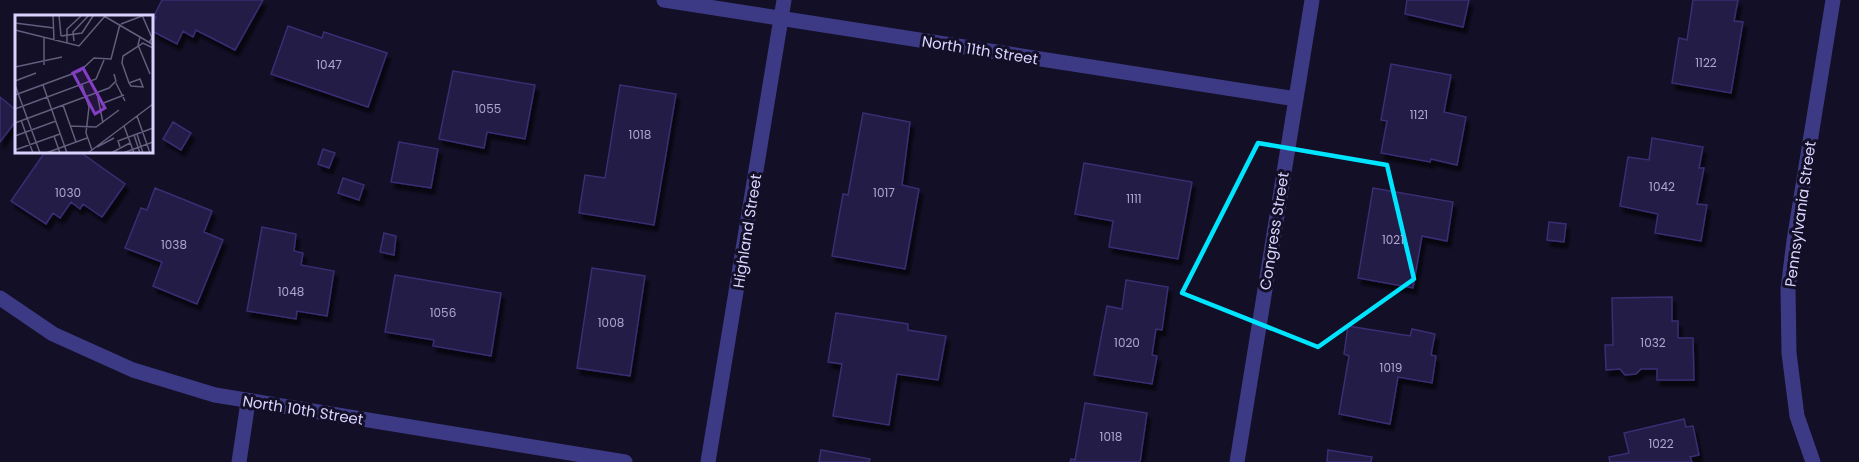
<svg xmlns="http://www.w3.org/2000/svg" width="1859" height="462" font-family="Poppins,sans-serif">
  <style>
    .building { fill: #241b47; stroke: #3b2d73; stroke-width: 1.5; filter: url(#shadow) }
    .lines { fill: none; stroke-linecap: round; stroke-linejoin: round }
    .minor { stroke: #3d3a85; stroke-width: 15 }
    .marked { fill: none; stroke: #00e5ff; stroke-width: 4.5; stroke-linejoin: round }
    .labels { text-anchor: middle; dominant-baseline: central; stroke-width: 6; stroke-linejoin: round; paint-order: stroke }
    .number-label { font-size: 12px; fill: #aca6d1 }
    .street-label { font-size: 15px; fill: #d9d4ff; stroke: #130f26 }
    .inset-road { fill: none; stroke: #625e7d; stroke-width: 1.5 }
    .view { fill: #843dc5; fill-opacity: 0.15; stroke: #843dc5; stroke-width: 3 }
    .inset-edge { fill: none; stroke: #d9d4ff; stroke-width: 3 }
  </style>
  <defs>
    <filter id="shadow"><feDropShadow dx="3.5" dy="6" stdDeviation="1.5" flood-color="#0009"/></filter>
  </defs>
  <rect width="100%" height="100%" fill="#130f26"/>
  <!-- building -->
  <path class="building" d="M 162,0 L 263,0 L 235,50 L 196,30 L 193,37 L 183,31 L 177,44 L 152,31 L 152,24 L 156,17 L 154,16 Z
    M 1407,0 L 1469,0 L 1463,27 L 1405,14 Z
    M 1693,0 L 1738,0 L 1734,21 L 1743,22 L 1731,93 L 1672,83 L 1679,38 L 1687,40 Z
    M 288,26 L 322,38 L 324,32 L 387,53 L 368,107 L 271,74 Z
    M 1391,64 L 1451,75 L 1444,112 L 1466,117 L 1457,165 L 1431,159 L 1430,162 L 1381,153 L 1387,121 L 1381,120 Z
    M 453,71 L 535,85 L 525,139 L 487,132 L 484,148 L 439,139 Z
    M 620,85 L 676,94 L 654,225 L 579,213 L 585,175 L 605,178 Z
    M 0,97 L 16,110 L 16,121 L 0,142 Z
    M 863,113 L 910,122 L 902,185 L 919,189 L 905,269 L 832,256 L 843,194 L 848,195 Z
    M 173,122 L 191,133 L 181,150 L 163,139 Z
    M 1652,138 L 1703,147 L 1699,168 L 1704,168 L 1697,204 L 1707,205 L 1701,241 L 1655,233 L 1658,214 L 1620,206 L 1628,157 L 1649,160 Z
    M 399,142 L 438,149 L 431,188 L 391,182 Z
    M 323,149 L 335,153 L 329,168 L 318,164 Z
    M 45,152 L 80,152 L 125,184 L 102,217 L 83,204 L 80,209 L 71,202 L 60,218 L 53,213 L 46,224 L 11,201 Z
    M 1084,163 L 1192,182 L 1178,259 L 1109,247 L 1113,221 L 1075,214 Z
    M 343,178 L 364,185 L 359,200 L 338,193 Z
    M 155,188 L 212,211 L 204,232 L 223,240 L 197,304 L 153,286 L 162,262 L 125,248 L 141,208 L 147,210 Z
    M 1373,188 L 1453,202 L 1447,241 L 1422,236 L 1413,288 L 1358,278 Z
    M 1549,222 L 1566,224 L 1564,242 L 1547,240 Z
    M 262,227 L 296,234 L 294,251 L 303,253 L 301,265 L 334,271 L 327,316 L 297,311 L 296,319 L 247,311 Z
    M 384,233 L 396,236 L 394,255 L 380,252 Z
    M 592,268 L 645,276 L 630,376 L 577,368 Z
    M 395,275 L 501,293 L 491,356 L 433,346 L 434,340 L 385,332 Z
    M 1126,280 L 1168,287 L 1162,330 L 1156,329 L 1152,355 L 1157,356 L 1152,384 L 1094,375 L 1107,306 L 1122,309 Z
    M 1672,297 L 1672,321 L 1678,321 L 1678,338 L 1693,338 L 1694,380 L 1657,380 L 1657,369 L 1641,369 L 1636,374 L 1625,375 L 1620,369 L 1606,370 L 1605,345 L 1613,345 L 1612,298 Z
    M 836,313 L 908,324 L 908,330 L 946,336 L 938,380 L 897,374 L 889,425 L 833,416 L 842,364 L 828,362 Z
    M 1348,326 L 1410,336 L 1412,329 L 1435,334 L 1431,355 L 1436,356 L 1432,383 L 1398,377 L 1390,424 L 1339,414 L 1349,356 L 1344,354 Z
    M 1085,403 L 1147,413 L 1140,462 L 1070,462 L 1071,459 L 1075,460 Z
    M 1684,419 L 1686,427 L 1693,426 L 1699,455 L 1690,457 L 1692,462 L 1610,462 L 1609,457 L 1629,453 L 1624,433 Z
    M 821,450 L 870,459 L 869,462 L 819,462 Z
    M 1328,450 L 1372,457 L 1371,462 L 1327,462 Z"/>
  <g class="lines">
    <!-- minor -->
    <path class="minor" d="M 664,0 L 1296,99
      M 0,298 L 53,334 L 133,370 L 215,395 L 625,462
      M 239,462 L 248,402
      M 708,462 L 784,0
      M 1237,462 L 1312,0
      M 1813,462 L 1797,416 L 1789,353 L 1788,289 L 1794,241 L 1833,0"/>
  </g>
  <!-- marked area -->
  <path class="marked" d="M 1258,143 L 1387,165 L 1414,279 L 1318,347 L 1182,293 Z"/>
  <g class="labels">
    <!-- number labels -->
    <g class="number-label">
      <text x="1706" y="62">1122</text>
      <text x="329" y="64">1047</text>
      <text x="488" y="108">1055</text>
      <text x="1419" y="114">1121</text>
      <text x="640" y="134">1018</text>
      <text x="1662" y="186">1042</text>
      <text x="68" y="192">1030</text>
      <text x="884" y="192">1017</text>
      <text x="1134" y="198">1111</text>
      <text x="1393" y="239">1021</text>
      <text x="174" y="244">1038</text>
      <text x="291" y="291">1048</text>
      <text x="443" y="312">1056</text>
      <text x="611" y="322">1008</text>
      <text x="1127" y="342">1020</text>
      <text x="1653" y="342">1032</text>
      <text x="1391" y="367">1019</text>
      <text x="1111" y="436">1018</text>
      <text x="1661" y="443">1022</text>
    </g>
    <!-- street labels -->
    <g class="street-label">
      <text transform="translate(980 50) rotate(9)">North 11th Street</text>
      <text transform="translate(1800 214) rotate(-82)">Pennsylvania Street</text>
      <text transform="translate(747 231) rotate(-81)">Highland Street</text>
      <text transform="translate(1274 231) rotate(-81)">Congress Street</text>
      <text transform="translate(303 410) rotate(9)">North 10th Street</text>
    </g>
  </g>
  <!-- overview -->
  <g transform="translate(15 15)">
    <rect width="138" height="138" fill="#130f26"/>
    <path class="inset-road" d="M 38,0 L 39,25M 44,0 L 46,21M 127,0 L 137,23 L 134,28M 89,1 L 137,29M 0,8 L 39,13M 106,9 L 127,1M 0,15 L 64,31 L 90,1M 46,21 L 67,18 L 78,1M 125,22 L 123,30 L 135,59M 59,26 L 58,17 L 74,0M 52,28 L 52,14 L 66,1M 29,50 L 29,22M 0,52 L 47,42M 0,66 L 21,58M 101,68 L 110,86M 114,68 L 125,64 L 128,72 L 116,71 L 114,68 L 107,48 L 108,41 L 128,28 L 138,33M 0,70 L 25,138M 28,70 L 52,138M 67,70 L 74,92 L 71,118 L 77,135M 82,78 L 88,108M 0,80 L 65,56 L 79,43 L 96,44 L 105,9M 86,89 L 109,80M 48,90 L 61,127M 0,94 L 81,64 L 89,45M 122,101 L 135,138M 6,105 L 18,138M 0,108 L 94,73 L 101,66 L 99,59M 55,111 L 81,112 L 104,95M 109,111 L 119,138M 122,119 L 128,138M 119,120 L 125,138M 0,121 L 41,106M 39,121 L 45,138M 82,132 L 99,123M 105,132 L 103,126 L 138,113M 0,135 L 45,119M 31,138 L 72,123M 73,138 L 138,89M 96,138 L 115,128M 108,138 L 138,127"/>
    <path class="view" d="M 68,53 L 90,93 L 80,99 L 58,58 Z"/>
    <rect width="138" height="138" class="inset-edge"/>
  </g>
</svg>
